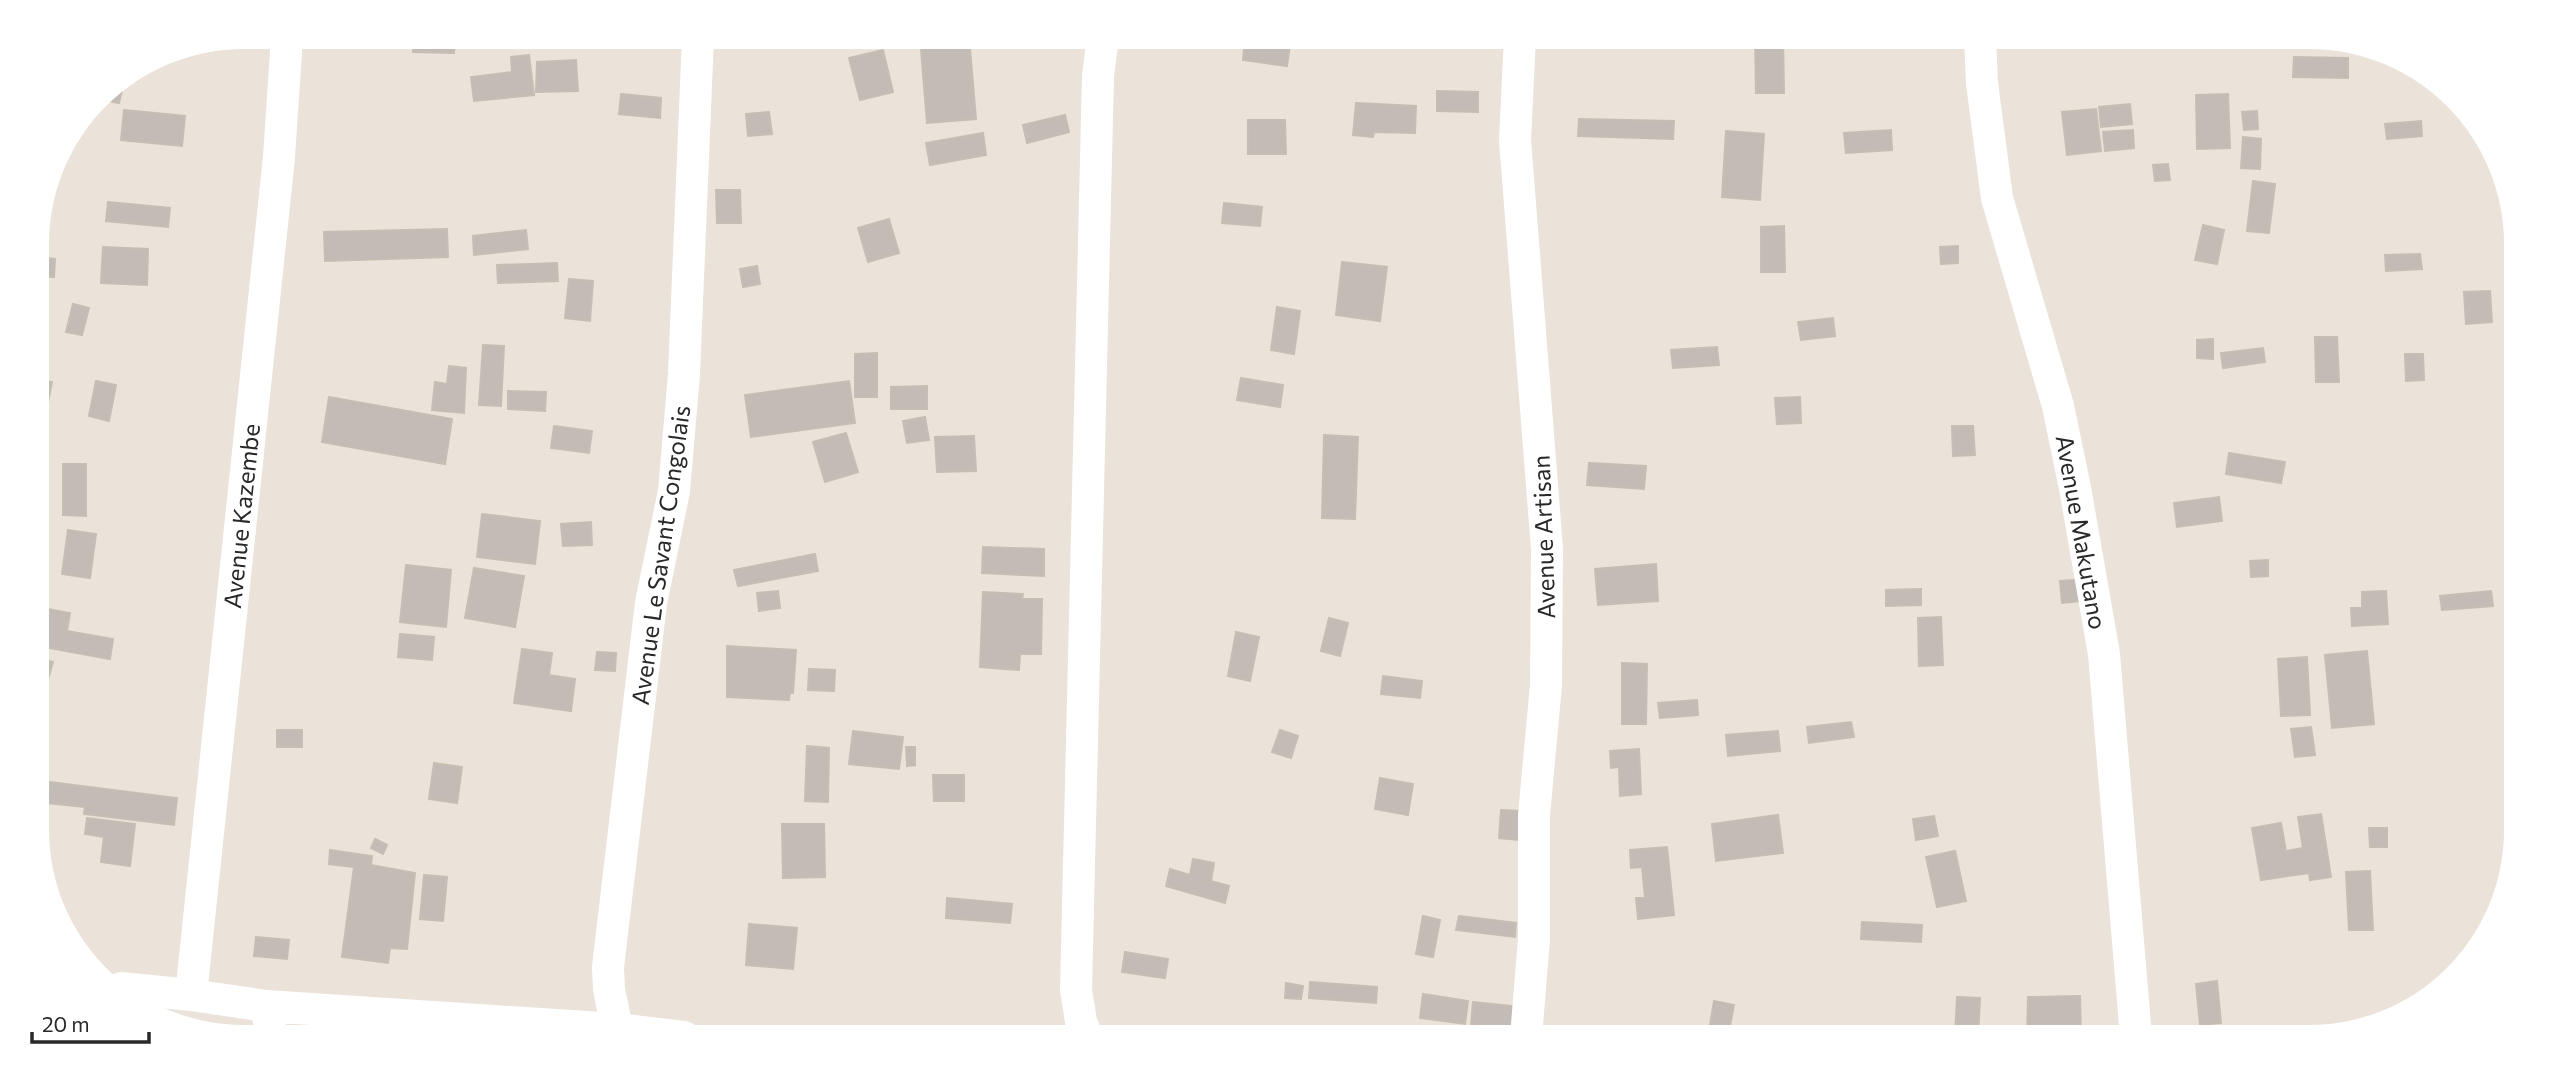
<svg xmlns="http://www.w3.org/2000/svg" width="2553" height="1074" font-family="Commissioner,sans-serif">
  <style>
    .building { fill: #c3bcb6; stroke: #c6beb3; stroke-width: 2 }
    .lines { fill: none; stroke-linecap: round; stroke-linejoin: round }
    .minor { stroke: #fff; stroke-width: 32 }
    .labels { text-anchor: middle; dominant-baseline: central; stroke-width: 5; stroke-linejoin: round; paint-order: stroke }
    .street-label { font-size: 24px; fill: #282828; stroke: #fff }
  </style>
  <rect width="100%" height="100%" fill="#ebe2d9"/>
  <!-- building -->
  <path class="building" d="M 414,37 L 455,37 L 454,53 L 413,52 Z
    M 920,37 L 969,37 L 976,119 L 927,123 Z
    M 1245,37 L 1291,37 L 1287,66 L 1243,60 Z
    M 1755,37 L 1783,37 L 1784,93 L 1756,93 Z
    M 883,50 L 893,92 L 860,100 L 849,58 Z
    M 529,55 L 534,95 L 474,101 L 471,77 L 512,72 L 511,57 Z
    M 2294,57 L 2348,58 L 2348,78 L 2293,77 Z
    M 576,60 L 578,91 L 536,92 L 537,62 Z
    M 125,78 L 119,103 L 99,99 L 107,89 Z
    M 1437,91 L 1478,92 L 1478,112 L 1437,111 Z
    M 621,94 L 661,98 L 660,118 L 619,114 Z
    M 2228,94 L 2230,148 L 2197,149 L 2196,95 Z
    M 1356,103 L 1416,106 L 1415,133 L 1374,132 L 1373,137 L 1353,135 Z
    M 2130,104 L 2132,124 L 2101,127 L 2099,107 Z
    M 2096,109 L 2101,151 L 2067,155 L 2062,112 Z
    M 124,110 L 185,116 L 182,146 L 121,140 Z
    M 2257,111 L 2258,129 L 2244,130 L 2242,112 Z
    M 769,112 L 772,134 L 748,136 L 746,114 Z
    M 1065,115 L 1069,132 L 1027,143 L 1023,125 Z
    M 1579,119 L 1674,121 L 1673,139 L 1578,136 Z
    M 1248,120 L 1285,120 L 1286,154 L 1248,154 Z
    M 2421,121 L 2422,136 L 2387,139 L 2385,124 Z
    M 1891,130 L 1892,150 L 1846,153 L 1844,133 Z
    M 2133,130 L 2134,148 L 2105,151 L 2103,132 Z
    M 1726,131 L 1764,134 L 1760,200 L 1722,197 Z
    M 983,133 L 986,155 L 930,165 L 926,143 Z
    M 2243,137 L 2261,139 L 2260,169 L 2241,168 Z
    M 2168,164 L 2170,180 L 2155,181 L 2153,165 Z
    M 2253,181 L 2275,184 L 2269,233 L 2247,231 Z
    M 716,190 L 740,190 L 741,223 L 717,223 Z
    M 108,202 L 170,208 L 168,227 L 106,221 Z
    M 1224,203 L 1262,207 L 1260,226 L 1222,223 Z
    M 889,219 L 899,253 L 868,262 L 858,228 Z
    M 2203,225 L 2224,230 L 2217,264 L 2195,260 Z
    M 1784,226 L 1785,272 L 1761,272 L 1761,227 Z
    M 447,229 L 448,257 L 325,261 L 324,232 Z
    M 526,230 L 528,249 L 474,255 L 473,236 Z
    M 1958,246 L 1958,263 L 1941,264 L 1940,247 Z
    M 103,247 L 148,249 L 147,285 L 101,283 Z
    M 2420,254 L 2422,269 L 2386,271 L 2385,255 Z
    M 37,257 L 55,259 L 54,277 L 37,276 Z
    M 1342,262 L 1387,267 L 1380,321 L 1336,315 Z
    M 557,263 L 558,281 L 498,283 L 497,265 Z
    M 757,266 L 760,284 L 743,287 L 740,269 Z
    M 569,279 L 593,281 L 590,321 L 565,318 Z
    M 2490,291 L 2492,322 L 2466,324 L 2464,292 Z
    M 37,298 L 45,298 L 41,352 L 37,352 Z
    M 73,304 L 89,308 L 82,335 L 66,332 Z
    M 1277,307 L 1300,311 L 1294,354 L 1271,350 Z
    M 1833,318 L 1835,336 L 1801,340 L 1798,322 Z
    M 2315,337 L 2337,337 L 2339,382 L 2316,382 Z
    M 2213,339 L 2213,359 L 2197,358 L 2197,340 Z
    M 483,345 L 504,346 L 501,406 L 479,405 Z
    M 1717,347 L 1719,365 L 1673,368 L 1671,350 Z
    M 2263,348 L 2265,362 L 2223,368 L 2221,353 Z
    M 877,353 L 877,397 L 855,397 L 855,354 Z
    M 2405,354 L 2423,354 L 2424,380 L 2406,381 Z
    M 449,366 L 466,368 L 464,413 L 432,410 L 435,382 L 447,384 Z
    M 1241,378 L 1283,385 L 1280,407 L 1237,400 Z
    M 38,380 L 52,382 L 48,402 L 38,400 Z
    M 96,381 L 116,385 L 109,421 L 89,416 Z
    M 849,381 L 855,423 L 751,437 L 745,395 Z
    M 927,386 L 927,409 L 891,409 L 891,387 Z
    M 508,391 L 546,392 L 545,411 L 508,409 Z
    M 329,397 L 452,419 L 445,464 L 322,442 Z
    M 1800,397 L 1801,423 L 1777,424 L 1775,398 Z
    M 925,417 L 929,440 L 907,443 L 903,421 Z
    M 554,426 L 592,431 L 589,453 L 551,448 Z
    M 1952,426 L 1973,426 L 1975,455 L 1953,456 Z
    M 846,433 L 858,472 L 825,482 L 813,442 Z
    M 1324,435 L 1358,437 L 1355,519 L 1322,518 Z
    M 974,436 L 976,471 L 937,472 L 935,437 Z
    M 2229,453 L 2285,462 L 2281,483 L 2226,474 Z
    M 1589,463 L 1646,466 L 1644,489 L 1587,485 Z
    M 63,464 L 86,464 L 86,516 L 63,515 Z
    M 2219,497 L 2222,521 L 2177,527 L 2174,503 Z
    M 482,514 L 540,521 L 535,564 L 477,557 Z
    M 591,522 L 592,545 L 563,546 L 561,524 Z
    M 38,525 L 48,526 L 43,564 L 38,563 Z
    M 68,530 L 96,534 L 90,578 L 62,574 Z
    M 983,547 L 1044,549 L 1044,576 L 982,573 Z
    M 815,554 L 818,571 L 738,586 L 734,570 Z
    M 2268,560 L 2268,576 L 2251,577 L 2250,561 Z
    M 1656,564 L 1658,601 L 1598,605 L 1595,569 Z
    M 406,565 L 451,570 L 446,627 L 400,622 Z
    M 474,568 L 524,576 L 515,627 L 465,618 Z
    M 2090,579 L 2091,600 L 2062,603 L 2060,581 Z
    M 1921,589 L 1921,605 L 1886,606 L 1886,590 Z
    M 778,591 L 780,608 L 759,611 L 757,593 Z
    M 2386,591 L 2388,624 L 2352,626 L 2351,608 L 2362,608 L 2362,592 Z
    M 2491,591 L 2493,606 L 2442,610 L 2440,596 Z
    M 983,592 L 1023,594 L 1022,599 L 1042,599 L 1041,654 L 1020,654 L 1019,670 L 980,667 Z
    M 42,608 L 70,613 L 67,631 L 113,639 L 110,659 L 38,646 Z
    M 1941,617 L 1943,665 L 1919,666 L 1918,618 Z
    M 1329,618 L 1348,623 L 1340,656 L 1321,651 Z
    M 1236,632 L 1259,637 L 1250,681 L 1228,676 Z
    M 400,634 L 434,637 L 432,660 L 398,657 Z
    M 727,646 L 796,650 L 793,693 L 790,693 L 789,700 L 727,697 Z
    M 522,649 L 552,653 L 549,675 L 575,679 L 571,711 L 514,703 Z
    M 2367,651 L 2374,724 L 2332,728 L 2325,655 Z
    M 597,652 L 616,653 L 615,671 L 595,670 Z
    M 2307,657 L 2310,715 L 2281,716 L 2278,659 Z
    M 38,658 L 53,662 L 38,714 Z
    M 1622,663 L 1647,664 L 1646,724 L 1622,724 Z
    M 809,669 L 835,670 L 834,691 L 808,690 Z
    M 1383,676 L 1422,681 L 1420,698 L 1381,694 Z
    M 1697,700 L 1698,715 L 1660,718 L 1658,703 Z
    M 1851,722 L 1854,737 L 1809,743 L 1807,727 Z
    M 2311,727 L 2315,755 L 2295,757 L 2291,729 Z
    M 277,730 L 302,730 L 302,747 L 277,747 Z
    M 1280,730 L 1298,736 L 1291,758 L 1272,752 Z
    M 853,731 L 903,737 L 899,769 L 849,764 Z
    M 1778,731 L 1780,751 L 1728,756 L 1726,735 Z
    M 807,746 L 829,748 L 828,802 L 805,801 Z
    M 906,747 L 915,747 L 915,765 L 907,766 Z
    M 1639,749 L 1641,794 L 1620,796 L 1619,767 L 1611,768 L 1610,751 Z
    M 434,763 L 462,767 L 457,803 L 429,799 Z
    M 933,775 L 964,775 L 964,801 L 934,801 Z
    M 1380,778 L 1413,784 L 1408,815 L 1375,809 Z
    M 50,782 L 177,798 L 174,825 L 84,814 L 85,807 L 47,803 Z
    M 1501,810 L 1521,811 L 1519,840 L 1499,838 Z
    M 2321,814 L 2331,877 L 2310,880 L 2309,873 L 2261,880 L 2252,828 L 2281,823 L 2286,851 L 2303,848 L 2298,817 Z
    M 1778,815 L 1783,853 L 1716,861 L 1712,824 Z
    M 1934,816 L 1938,836 L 1916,840 L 1913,819 Z
    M 87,818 L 135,824 L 130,866 L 101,862 L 104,837 L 85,834 Z
    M 782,824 L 824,824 L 825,877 L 783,878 Z
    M 2369,828 L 2387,828 L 2387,847 L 2370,847 Z
    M 375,839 L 387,845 L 383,854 L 371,848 Z
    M 1667,847 L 1674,915 L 1638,919 L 1636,898 L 1645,898 L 1642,867 L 1631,868 L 1630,850 Z
    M 330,850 L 372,856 L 371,865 L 415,873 L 407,949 L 390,948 L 388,963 L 342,957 L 354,867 L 329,864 Z
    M 1955,851 L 1966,901 L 1937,907 L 1926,857 Z
    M 1193,859 L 1214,863 L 1211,881 L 1229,886 L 1225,903 L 1166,886 L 1170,869 L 1190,875 Z
    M 2370,871 L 2373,930 L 2349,930 L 2346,872 Z
    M 424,875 L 447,877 L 443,921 L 420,919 Z
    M 947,898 L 1012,904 L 1010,923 L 946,918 Z
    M 1423,916 L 1440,920 L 1433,957 L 1416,954 Z
    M 1459,916 L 1516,923 L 1515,937 L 1456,930 Z
    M 1862,922 L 1922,925 L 1921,942 L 1861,939 Z
    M 749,924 L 797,928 L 793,969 L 746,965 Z
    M 256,937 L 289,940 L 287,959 L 254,956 Z
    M 1125,952 L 1168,959 L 1165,978 L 1122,972 Z
    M 2217,981 L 2221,1023 L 2200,1025 L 2196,984 Z
    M 1310,982 L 1377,987 L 1376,1003 L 1309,998 Z
    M 1286,983 L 1303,986 L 1301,999 L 1285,998 Z
    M 1423,994 L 1468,1001 L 1465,1024 L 1420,1018 Z
    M 2080,996 L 2081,1037 L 2027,1037 L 2028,997 Z
    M 1957,997 L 1980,998 L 1978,1037 L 1955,1037 Z
    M 1714,1001 L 1734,1005 L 1728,1037 L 1708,1037 Z
    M 1473,1002 L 1520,1007 L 1518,1030 L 1471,1025 Z"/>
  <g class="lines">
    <!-- minor -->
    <path class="minor" d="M 1520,37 L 1515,140 L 1547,549 L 1546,685 L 1534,815 L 1534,939 L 1526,1037
      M 1980,37 L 1982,83 L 1997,198 L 2058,406 L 2075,488 L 2104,654 L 2136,1037
      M 121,988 L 191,995 L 266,1006 L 617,1029 L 684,1037
      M 191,995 L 279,157 L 287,37
      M 266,1006 L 272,1037
      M 628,1037 L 617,1029 L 609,989 L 608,967 L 651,603 L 674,491 L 684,374 L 698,37
      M 1087,1037 L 1081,1021 L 1076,990 L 1098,76 L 1103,37"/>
  </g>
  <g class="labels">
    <!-- street labels -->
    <g class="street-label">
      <text transform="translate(241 516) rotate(-84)">Avenue Kazembe</text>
      <text transform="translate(2082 532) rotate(80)">Avenue Makutano</text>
      <text transform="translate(1543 537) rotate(-92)">Avenue Artisan</text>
      <text transform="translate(660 555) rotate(-82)">Avenue Le Savant Congolais</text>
    </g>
  </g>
  <!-- crop -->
  <path d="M0 0H2553V1074H0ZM244 49H2309A195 195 0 0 1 2504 244V830A195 195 0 0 1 2309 1025H244A195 195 0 0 1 49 830V244A195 195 0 0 1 244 49Z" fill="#fff" fill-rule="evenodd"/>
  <!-- scale -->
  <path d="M32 1032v10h117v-10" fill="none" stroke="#282828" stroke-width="3.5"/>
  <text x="42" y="1032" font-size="21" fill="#282828" stroke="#ffffff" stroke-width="5" paint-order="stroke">20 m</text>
</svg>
